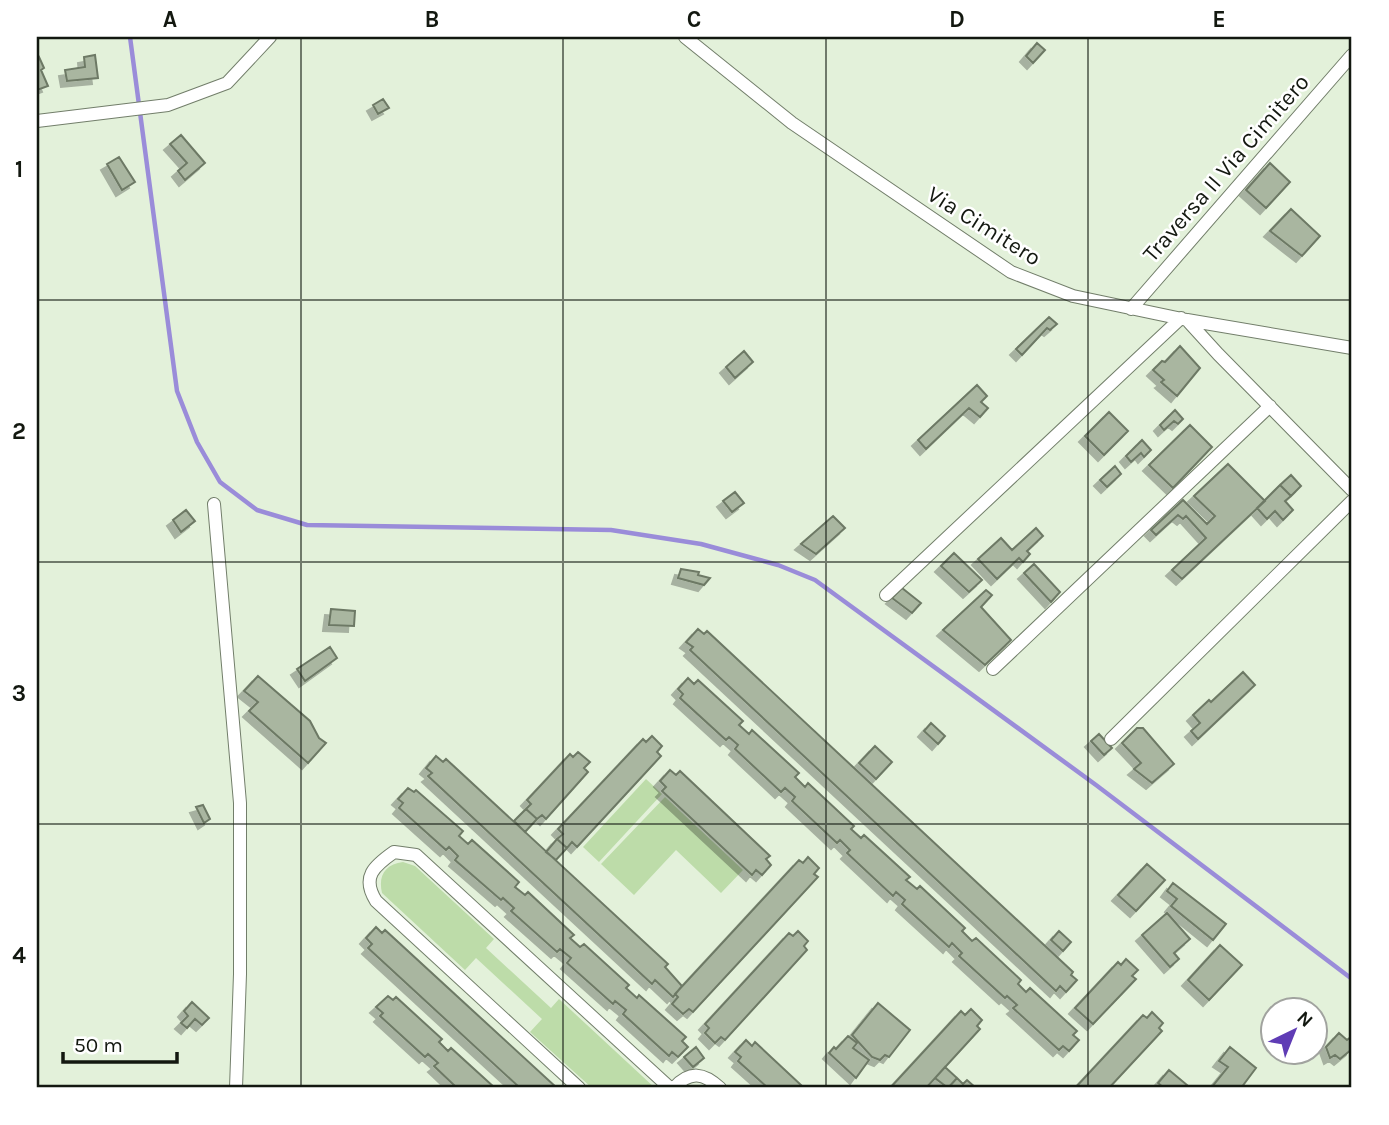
<svg xmlns="http://www.w3.org/2000/svg" width="1389" height="1125" font-family="Karla,sans-serif">
  <defs>
    <filter id="shadow"><feDropShadow dx="-6" dy="6" stdDeviation="0" flood-color="#0004"/></filter>
  </defs>
  <rect width="100%" height="100%" fill="#e3f1da"/>
  <path fill="#bddca9" d="M646,779L662,794L599,862L583,847Z
    M665,797L743,870L721,893L676,850L634,895L601,864Z
    M403,862L415,866L494,939L486,948L551,1008L559,999L655,1088H592L530,1032L542,1019L476,958L465,970L382,893C378,876 385,864 403,862Z"/>
  <g fill="none" stroke-linecap="round" stroke-linejoin="round">
    <path stroke="#9a8cd9" stroke-width="4.5" d="M130,37L177,391L197,442L220,482L257,510L307,525L611,530L701,544L778,565L815,580L1096,785L1352,979"/>
  </g>
  <path fill="#a9b6a0" stroke="#6d7965" stroke-width="2" filter="url(#shadow)" d="M1037,43L1045,50L1033,63L1026,56Z
    M95,55L98,78L67,81L65,70L85,67L84,57Z
    M39,57L44,68L41,70L48,86L37,90V59Z
    M383,99L389,108L378,114L373,105Z
    M181,135L205,163L185,180L178,171L187,163L170,144Z
    M119,157L135,182L122,190L107,164Z
    M1270,163L1290,182L1266,208L1246,190Z
    M1291,209L1320,236L1302,256L1270,231Z
    M1049,317L1057,324L1050,330L1047,328L1022,355L1016,349Z
    M1180,346L1200,368L1177,396L1161,382L1164,380L1153,370L1162,361L1165,362Z
    M744,351L753,362L735,378L726,367Z
    M977,385L987,396L981,402L988,408L980,417L969,408L926,449L918,440Z
    M1175,410L1183,419L1178,424L1174,421L1164,430L1160,425Z
    M1109,412L1128,431L1104,455L1085,436Z
    M1190,425L1212,447L1173,488L1149,465Z
    M1142,440L1151,450L1144,457L1141,453L1131,462L1126,456Z
    M1228,464L1265,501L1182,579L1172,570L1206,538L1186,516L1183,519L1178,515L1156,535L1151,530L1183,500L1207,524L1215,516L1194,496Z
    M1115,466L1121,474L1107,487L1100,480Z
    M1291,475L1301,486L1291,496L1280,485Z
    M1280,485L1291,496L1285,501L1293,510L1283,520L1275,511L1267,519L1257,508Z
    M735,492L744,503L732,512L723,501Z
    M186,510L195,521L181,532L173,520Z
    M833,516L845,528L816,554L801,544Z
    M1036,528L1043,536L1027,551L1030,554L1023,562L1019,558L997,579L978,559L1001,538L1012,550Z
    M954,553L982,580L969,592L941,566Z
    M1034,564L1060,592L1051,602L1024,573Z
    M681,569L699,572L698,575L710,578L704,585L678,578Z
    M902,588L921,603L912,613L892,598Z
    M986,590L992,595L981,607L1011,640L985,665L943,630Z
    M331,609L355,611L354,626L329,625Z
    M698,629L704,634L707,631L1073,972L1071,975L1077,980L1066,992L1060,986L1056,991L690,650L693,647L686,642Z
    M330,647L337,658L305,681L297,669Z
    M1243,672L1255,685L1198,739L1191,731L1200,723L1193,715L1209,700L1211,702Z
    M258,676L310,721L319,738L326,743L308,763L249,711L258,702L244,691Z
    M688,678L694,684L698,680L743,721L739,725L749,734L752,730L799,773L795,777L805,787L808,783L854,826L851,829L861,838L864,835L910,877L906,880L917,889L920,886L965,928L962,931L972,941L976,938L1021,980L1018,984L1026,992L1030,988L1077,1031L1073,1035L1079,1040L1069,1051L1063,1046L1059,1050L1013,1008L1017,1005L1007,996L1005,998L959,956L962,953L952,943L949,947L902,904L905,900L896,892L893,896L847,853L850,850L840,840L837,843L792,801L795,797L785,788L781,792L735,749L738,745L729,737L726,740L680,698L683,694L678,689Z
    M931,723L945,736L938,744L924,731Z
    M1137,728H1143L1174,764L1152,783L1134,769L1141,763L1122,743Z
    M1099,734L1112,748L1104,755L1091,741Z
    M652,736L662,746L657,752L661,756L577,847L572,842L567,848L557,839L563,834L558,829L643,739L646,742Z
    M875,746L892,762L876,779L859,763Z
    M578,752L590,762L584,768L588,772L546,819L542,815L537,819L526,809L531,804L527,800L570,754L573,757Z
    M436,756L443,762L446,759L668,964L665,967L682,986L673,997L655,980L652,984L428,776L432,773L426,768Z
    M670,770L676,775L680,771L770,856L766,859L771,865L762,875L756,870L752,875L662,791L666,787L660,781Z
    M408,788L414,792L416,790L463,831L459,836L468,844L472,840L519,882L515,887L525,895L528,892L574,935L570,938L580,947L584,944L629,985L626,988L637,998L639,995L686,1037L682,1041L688,1047L678,1057L672,1052L669,1056L623,1014L626,1010L615,1001L613,1004L567,963L571,958L560,949L557,952L511,911L514,908L503,898L501,900L455,860L458,856L449,847L446,850L399,808L403,803L398,799Z
    M203,805L210,819L204,823L196,807Z
    M526,809L537,819L525,832L514,821Z
    M557,839L567,848L556,860L546,852Z
    M808,857L819,868L814,874L818,877L693,1012L689,1009L683,1014L672,1004L678,997L675,994L799,860L803,863Z
    M1147,864L1165,880L1136,911L1118,895Z
    M1173,883L1226,924L1213,940L1171,906L1177,899L1167,891Z
    M1167,913L1190,939L1174,953L1179,959L1170,967L1142,935Z
    M376,927L382,933L385,930L557,1088H520L368,948L372,944L366,938Z
    M798,931L808,941L804,946L807,950L725,1040L721,1037L715,1043L705,1033L709,1028L705,1024L789,933L793,936Z
    M1059,931L1071,942L1063,951L1051,940Z
    M1220,945L1242,965L1209,1000L1188,980Z
    M1126,959L1138,970L1132,976L1136,979L1093,1024L1075,1008L1118,962L1121,965Z
    M388,996L393,1000L396,997L442,1039L439,1042L448,1051L451,1048L495,1088H457L434,1066L438,1063L428,1054L425,1057L380,1016L383,1013L376,1007Z
    M192,1002L209,1018L202,1025L195,1019L187,1028L181,1023L188,1016L184,1011Z
    M878,1003L910,1030L889,1057L885,1055L880,1060L872,1057L852,1035Z
    M971,1009L982,1020L977,1026L980,1029L926,1088H890L961,1011L965,1015Z
    M1152,1012L1163,1023L1159,1028L1162,1031L1109,1088H1075L1143,1015L1147,1018Z
    M1339,1033L1347,1040L1352,1036V1049L1340,1059L1335,1055L1330,1058L1326,1047Z
    M848,1036L857,1043L853,1048L869,1060L856,1078L829,1053L834,1047L836,1049Z
    M746,1040L752,1046L755,1042L801,1085L798,1088H768L738,1061L741,1057L735,1052Z
    M696,1047L704,1058L693,1067L684,1057Z
    M1230,1047L1256,1068L1241,1088H1211L1228,1067L1219,1061Z
    M945,1067L957,1078L948,1088L935,1078Z
    M1169,1070L1187,1085L1184,1088H1164L1158,1083Z
    M957,1078L963,1084L967,1080L976,1088H948Z"/>
  <g fill="none" stroke-linecap="round" stroke-linejoin="round">
    <g stroke="#727e6a" stroke-width="14">
      <path id="street" d="M685,37L792,123L1011,272L1073,296L1187,320L1352,348
        M37,121L168,105L227,83L270,37
        M1131,309L1352,55
        M1187,320L1218,354L1352,490
        M214,504L240,803V974L236,1088
        M886,595L1181,318
        M993,669L1270,406
        M1111,739L1352,501
        M579,1088L376,901C361,877 374,866 394,852L416,855L670,1088
        M674,1088C690,1070 704,1073 720,1088"/>
    </g>
    <use href="#street" stroke="#fff" stroke-width="12"/>
  </g>
  <path fill="none" stroke="#131810" stroke-width="2" stroke-opacity="0.55" d="M301,37V1088M563,37V1088M826,37V1088M1088,37V1088M37,300H1352M37,562H1352M37,824H1352"/>
  <g text-anchor="middle" dominant-baseline="central" stroke-width="5" stroke-linejoin="round" paint-order="stroke">
    <g font-size="23" fill="#131810" stroke="#fff">
      <text transform="translate(1226 168) rotate(-49)">Traversa II Via Cimitero</text>
      <text transform="translate(984 226) rotate(32)">Via Cimitero</text>
    </g>
  </g>
  <rect width="1389" height="1125" fill="none" stroke="#ffffff" stroke-width="77"/>
  <g transform="translate(1294 1031) rotate(43)"><circle r="33" fill="#ffffff" stroke="#a1a39f" stroke-width="2"/>
  <path d="M0-5L12 26L0 18L-12 26Z" fill="#5f3cb5"/>
  <text y="-10" font-size="19" font-weight="bold" text-anchor="middle" fill="#131810">N</text>
  </g>
  <path d="M63 1052v10h114v-10" fill="none" stroke="#131810" stroke-width="3.5"/>
  <text x="74" y="1052" font-size="21" fill="#131810" stroke="#ffffff" stroke-width="5" paint-order="stroke">50 m</text>
  <rect x="38" y="38" width="1312" height="1048" fill="none" stroke="#131810" stroke-width="2.5"/>
  <g font-size="23" text-anchor="middle" font-weight="bold" fill="#131810">
    <text x="170" y="27">A</text>
    <text x="432" y="27">B</text>
    <text x="694" y="27">C</text>
    <text x="957" y="27">D</text>
    <text x="1219" y="27">E</text>
    <text x="19" y="177">1</text>
    <text x="19" y="439">2</text>
    <text x="19" y="701">3</text>
    <text x="19" y="963">4</text>
  </g>
</svg>
